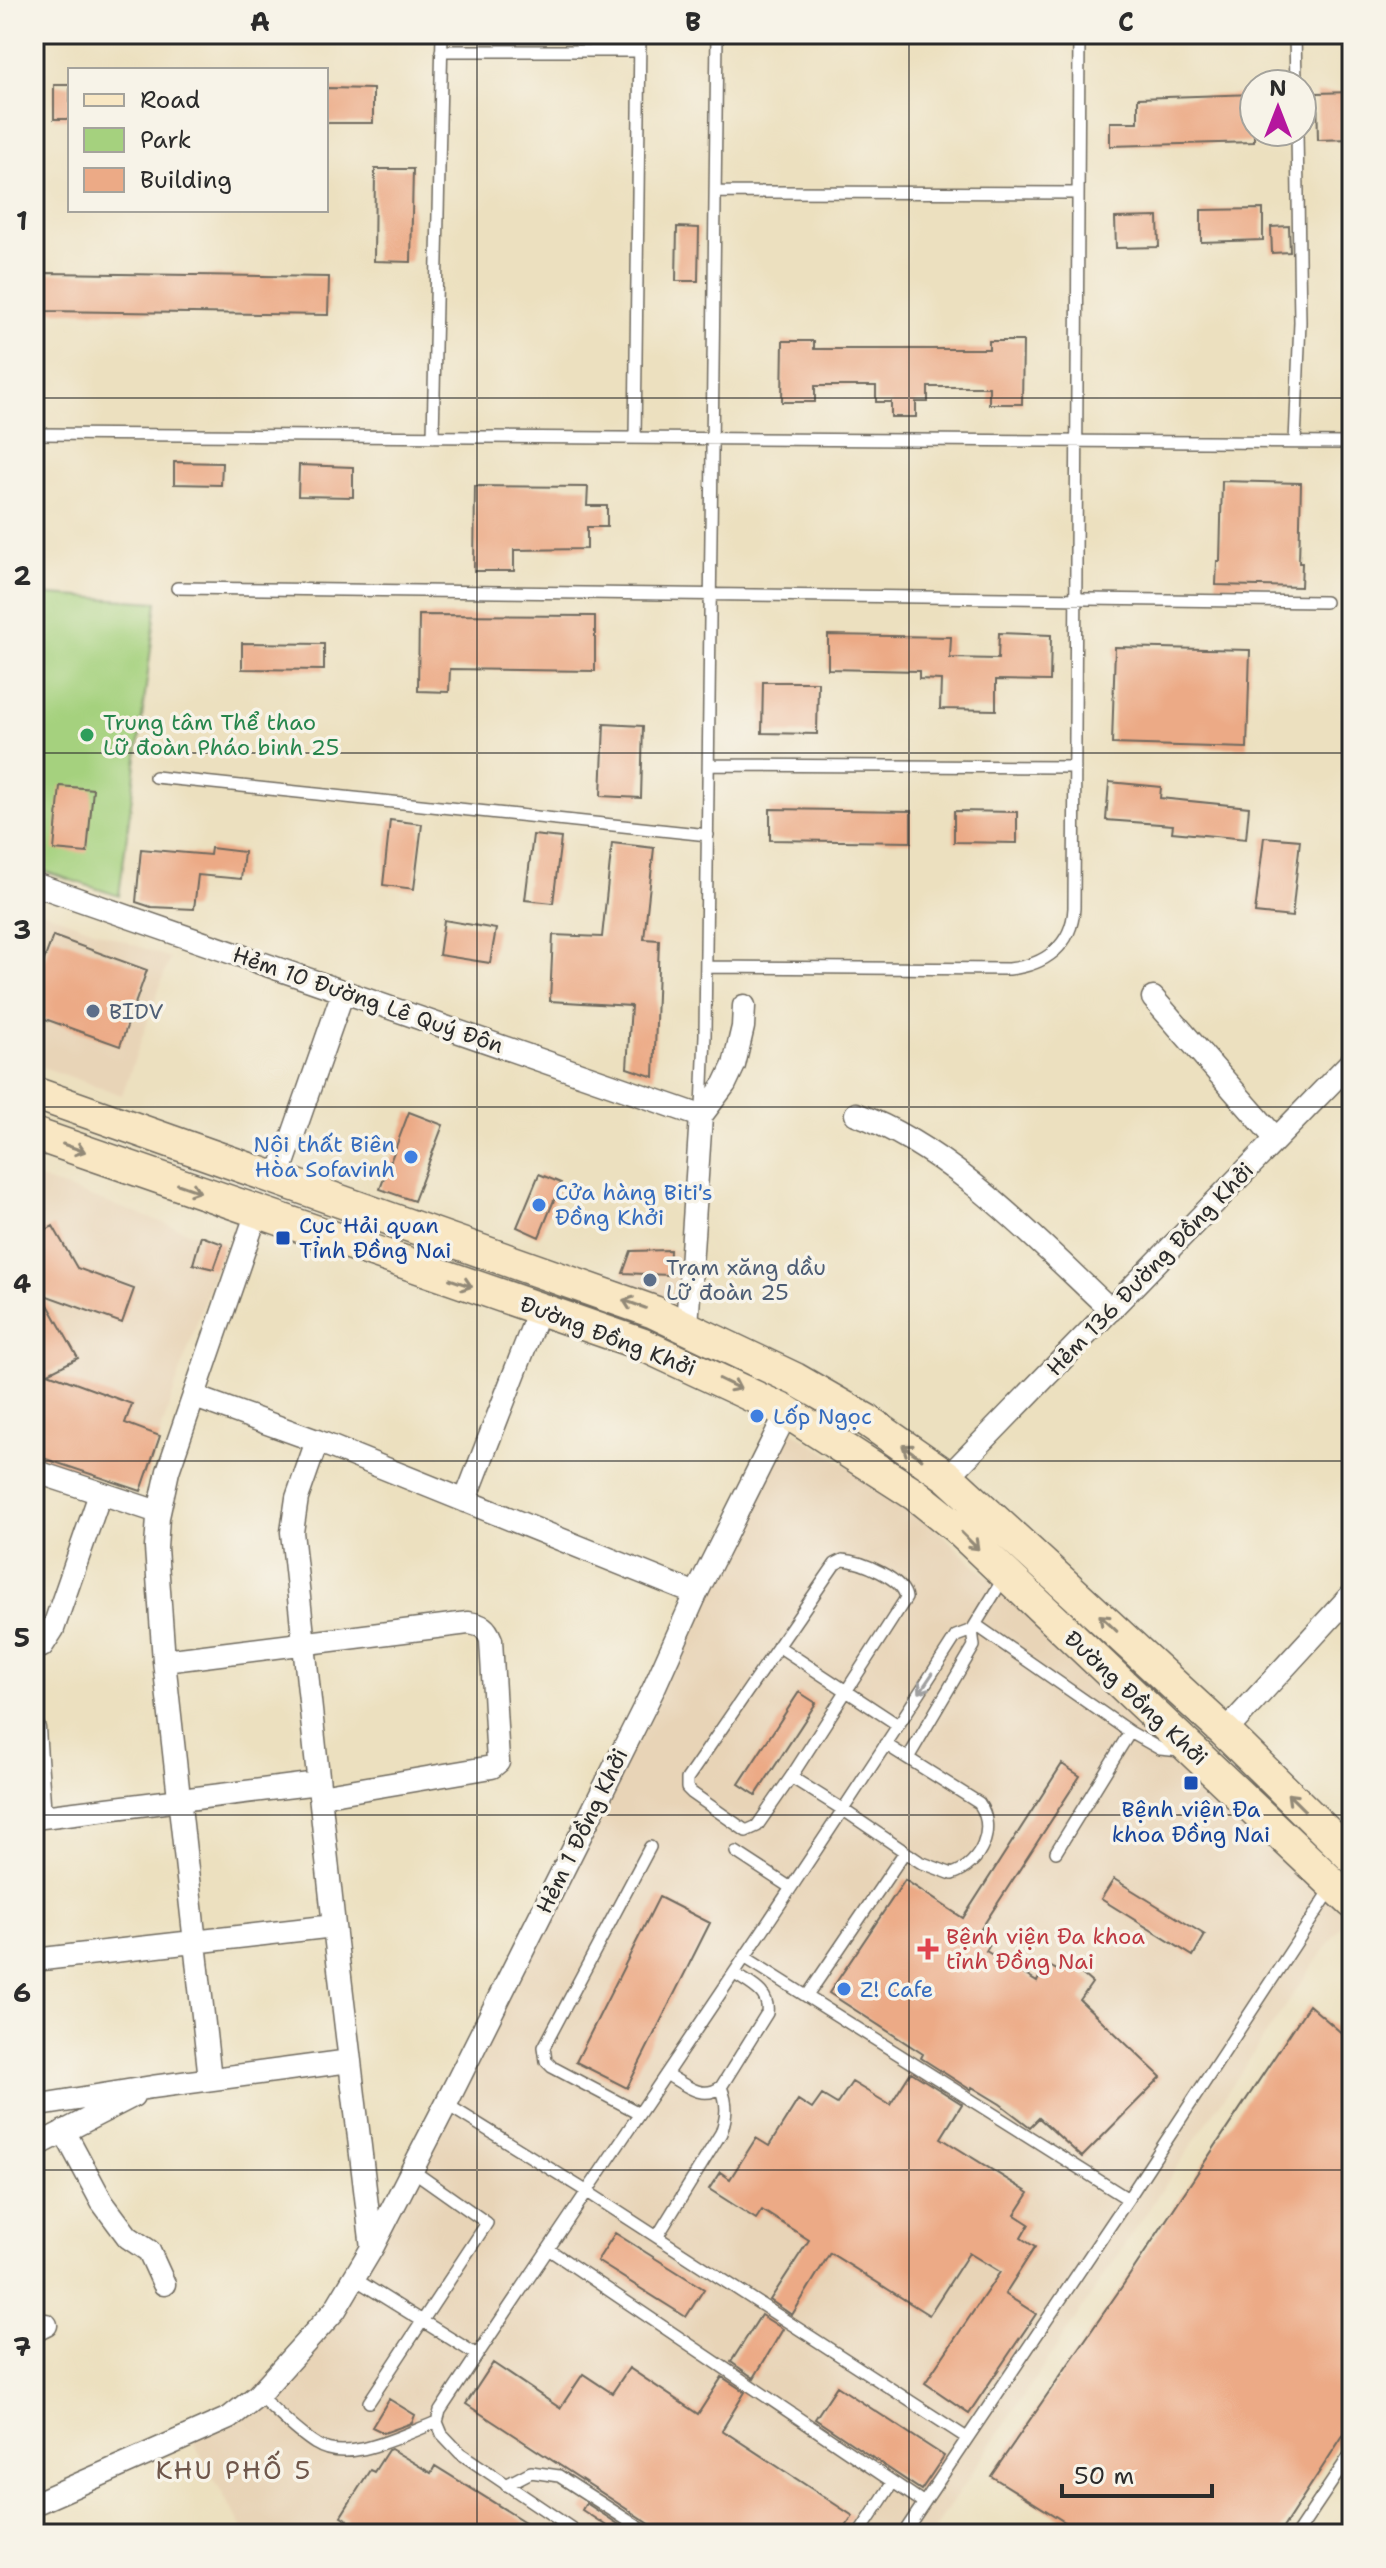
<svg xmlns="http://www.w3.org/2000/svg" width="1386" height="2568" font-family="'Shantell Sans',sans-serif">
  <rect width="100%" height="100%" fill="#f7f3e8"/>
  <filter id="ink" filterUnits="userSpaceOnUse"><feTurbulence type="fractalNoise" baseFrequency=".0125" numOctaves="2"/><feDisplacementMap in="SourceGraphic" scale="16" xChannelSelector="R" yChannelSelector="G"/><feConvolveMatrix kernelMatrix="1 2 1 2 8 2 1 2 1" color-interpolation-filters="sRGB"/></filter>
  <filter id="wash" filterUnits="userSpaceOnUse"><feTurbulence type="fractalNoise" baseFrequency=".006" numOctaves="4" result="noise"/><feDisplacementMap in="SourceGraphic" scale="32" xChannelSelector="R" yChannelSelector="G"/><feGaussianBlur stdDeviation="1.8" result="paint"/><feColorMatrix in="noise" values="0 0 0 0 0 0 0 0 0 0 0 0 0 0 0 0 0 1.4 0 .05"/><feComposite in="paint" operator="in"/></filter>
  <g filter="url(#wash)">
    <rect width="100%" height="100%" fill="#ece0bf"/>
    <path fill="#e8d4b7" d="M34,908L170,958L122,1095L34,1064Z
      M34,1177L223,1244L141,1491L34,1455Z
      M680,1250L678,1309L618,1287L631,1251Z
      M788,1428L914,1508L1349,1915L1300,1984L931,2534H246L193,2442L339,2315Z"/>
    <path fill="#a5d17e" stroke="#687e54" stroke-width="2" d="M34,594L157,602L119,896L34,868Z"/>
    <g id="blocks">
      <path fill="#ecaa86" d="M54,85H70V119H54Z
        M326,88L373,89V123H326Z
        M1352,92V139L1318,140L1317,93Z
        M1254,94V142L1110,146V122H1138V98Z
        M375,169H413L411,262L374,261Z
        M1263,209V240L1201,242V210Z
        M1158,217L1159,247L1116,248L1115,218Z
        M1289,226L1290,252L1272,253L1271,227Z
        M677,227L699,228L698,281H676Z
        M46,273L329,277L328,315L45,311Z
        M783,341H814V349H989V341H1023L1022,404H989V387H928V402H916V417H891V402H876V386H815V402H782Z
        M174,462L222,463L221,485L174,484Z
        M299,465L353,467V497L298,496Z
        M1222,481L1301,483L1299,563H1302L1301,587L1216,585L1217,561H1220Z
        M475,486L588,487L587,506H607V527H587V549L514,550V571H474Z
        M419,615L595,616V671L450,669L449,692L418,691Z
        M999,633L1051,635L1050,681L996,680V710L940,709L941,680L919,679V671L828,669V635L951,637L950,658L998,659Z
        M242,643L324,644V670L242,669Z
        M1115,647L1250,650L1247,748L1112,744Z
        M763,682H818L817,734L762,733Z
        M604,724L643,726L641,798L601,796Z
        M1109,782L1161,787L1160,798L1249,807L1246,839L1172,832L1173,825L1106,820Z
        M60,786L93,789L87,853L54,850Z
        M770,809L911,811V842L770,840Z
        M954,811L1017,812V843L954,842Z
        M390,820L422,824L414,889L383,885Z
        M533,835L561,838L553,903L525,900Z
        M1264,837L1300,840L1292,917L1255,913Z
        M612,843L654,848L644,939L659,940L654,1077L627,1068L631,1006L550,1001L553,935L602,937Z
        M211,848L244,852L241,879L198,875L194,909L151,907L136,902L141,849L210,855Z
        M444,920L496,929L490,963L439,955Z
        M53,936L147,970L120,1046L34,1015V987Z
        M409,1112L443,1125L414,1201L380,1189Z
        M539,1174L561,1183L539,1237L517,1227Z
        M53,1226L77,1268L134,1289L122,1323L42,1294L78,1358L48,1373L132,1404L125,1423L160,1436L141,1491L34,1455V1237Z
        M201,1236L223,1244L214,1269L193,1264Z
        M670,1250L669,1275L623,1273L631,1251Z
        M799,1692L816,1703L756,1795L739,1784Z
        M1062,1764L1080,1776L981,1929L994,1938L986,1951L1037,1982L1045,1964L1061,1972L1067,1961L1092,1983L1080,2000L1161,2077L1082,2157L1039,2118L1030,2127L1000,2104L972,2087L971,2090L921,2058L923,2054L829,1993L905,1880L963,1918Z
        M1114,1879L1205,1935L1193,1956L1101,1899Z
        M659,1897L710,1923L627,2088L576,2062Z
        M1309,2005L1352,2042V2440L1344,2434L1279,2534H1084L991,2476L1123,2285Z
        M911,2072L962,2104L941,2138L1029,2193L1015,2215L1029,2224L1021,2238L1035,2247L1005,2294L1036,2314L969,2413L925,2383L1000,2272L969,2253L929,2315L830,2253L792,2315L770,2300L809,2240L762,2210L756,2219L709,2189L720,2172L730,2179L756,2138L769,2146L798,2100L812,2109L822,2095L837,2104L852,2082L890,2105Z
        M615,2233L704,2289L686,2317L597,2261Z
        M761,2315L783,2329L754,2378L731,2362Z
        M493,2363L560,2408L583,2374L612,2393L629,2368L698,2414L722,2377L745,2392L722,2430L853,2516L841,2534H657L654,2527L466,2404Z
        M837,2386L944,2456L921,2490L815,2419Z
        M389,2399L415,2415L412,2423L384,2433L372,2427Z
        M391,2449L431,2473L435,2466L525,2522L518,2534H353L343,2528L348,2520L341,2516L370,2470L374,2472L388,2450Z
        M586,2503L633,2534H619L582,2510Z"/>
    </g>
  </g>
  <g filter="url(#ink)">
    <use href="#blocks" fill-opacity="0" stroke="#6f6a5f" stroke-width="2"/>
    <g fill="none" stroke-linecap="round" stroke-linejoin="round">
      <g stroke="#6f6a5f" stroke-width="14">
        <path id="service" d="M1295,34L1296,84
          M441,51H640
          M715,192L1078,193
          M34,434L1352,443
          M433,437L442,34
          M635,438L640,34
          M1295,442L1300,322L1297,132
          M177,588L1325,602
          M709,765L1075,767
          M155,777L708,835
          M706,967L1009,969C1045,965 1072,946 1074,908L1079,34
          M702,1108L705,1035L717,34
          M843,1560C861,1561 904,1579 906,1598L791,1777L757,1826L746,1831L692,1793L687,1788V1779L835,1564Z
          M976,1625L1130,1732L1160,1749L1181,1751
          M778,1646L898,1725
          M908,1758L974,1646L972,1630
          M791,1777L842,1809L920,1862L952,1874C981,1865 997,1829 979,1803L885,1744
          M736,1852L791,1888
          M1056,1852L1130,1732
          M746,1958L1128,2199
          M807,1996L904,1853
          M666,2074C684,2084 702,2101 721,2087L767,2013C770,1992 751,1985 735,1974
          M446,2104L586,2191L967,2438
          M639,2113L552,2067L546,2061L544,2047L650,1847
          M657,2237L721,2133C727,2116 728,2104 721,2087
          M548,2249L924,2503
          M355,2279L477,2355
          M258,2395C277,2411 295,2431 316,2444C348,2465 404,2434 437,2422
          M369,2402L487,2223L412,2170
          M506,2485L531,2472L559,2476L649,2534
          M580,2534L460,2453L442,2434L437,2422L440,2411C611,2153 788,1898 956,1636L972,1630L1005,1576
          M859,2534L893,2482
          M903,2534L1128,2199L1332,1888
          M1297,2534L1352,2452"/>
      </g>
      <g stroke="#6f6a5f" stroke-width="25">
        <path id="minor" d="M34,884L701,1116
          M1153,998L1276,1139
          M856,1114C951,1148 1038,1242 1111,1310
          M278,1178L343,992
          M687,1326L701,1116L725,1084L734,1065L743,1027L744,1006
          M195,1397L317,1441L696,1594
          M317,1441L297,1498L292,1532L334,1926L372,2248
          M34,1471L158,1512
          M948,1477L1352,1061
          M465,1501L539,1310
          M34,1649L42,1646L53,1629L100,1494
          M164,1661L468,1623C482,1625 486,1627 491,1640L498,1762L492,1767L320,1796
          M34,1729L40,1817
          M1225,1732L1352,1594
          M34,1818L318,1783
          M34,1960L334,1926
          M210,2079L164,1661L156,1548L158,1517L168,1471L257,1212
          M34,2106L152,2087L350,2061
          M64,2131L102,2202L128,2237L149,2251L164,2284
          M34,2147L133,2096
          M34,2331L46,2325
          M34,2504L229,2418L258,2395L335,2310L372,2248L446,2104L654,1688L696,1594L787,1412"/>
      </g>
      <g stroke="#6f6a5f" stroke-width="35">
        <path id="secondary" d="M34,1093L654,1312L795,1379L868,1421L948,1477L1225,1732L1352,1857
          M34,1134L641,1344L787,1412L916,1495L956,1527L1352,1902"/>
      </g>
      <use href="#service" stroke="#fff" stroke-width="11"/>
      <use href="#minor" stroke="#fff" stroke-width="22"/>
      <use href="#secondary" stroke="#f9e7c3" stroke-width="32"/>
    </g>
    <defs><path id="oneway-shaft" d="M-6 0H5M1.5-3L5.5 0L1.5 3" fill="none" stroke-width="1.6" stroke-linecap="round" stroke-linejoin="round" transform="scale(2)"/></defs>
    <g stroke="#928977">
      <use href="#oneway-shaft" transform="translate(74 1148) rotate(19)"/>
      <use href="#oneway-shaft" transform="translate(189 1188) rotate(19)"/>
      <use href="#oneway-shaft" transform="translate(461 1283) rotate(19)"/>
      <use href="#oneway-shaft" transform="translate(634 1304) rotate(-160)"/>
      <use href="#oneway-shaft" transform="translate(730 1384) rotate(26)"/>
      <use href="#oneway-shaft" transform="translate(912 1452) rotate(-145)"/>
      <use href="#oneway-shaft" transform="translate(970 1541) rotate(45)"/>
      <use href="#oneway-shaft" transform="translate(1108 1623) rotate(-137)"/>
      <use href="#oneway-shaft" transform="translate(1296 1802) rotate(-135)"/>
    </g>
    <use stroke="#a0a0a0" href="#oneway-shaft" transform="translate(926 1683) rotate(124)"/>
  </g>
  <path fill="none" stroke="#2b2b2b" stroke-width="2" stroke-opacity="0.55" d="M477,34V2534M909,34V2534M34,398H1352M34,753H1352M34,1107H1352M34,1461H1352M34,1815H1352M34,2170H1352"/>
  <circle fill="#2e9e5b" stroke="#f7f3e8" stroke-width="3" cx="87" cy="735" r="8"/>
  <g fill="#5c6f8a" stroke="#f7f3e8" stroke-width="3">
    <circle cx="93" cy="1011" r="8"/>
    <circle cx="650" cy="1280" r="8"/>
  </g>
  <g fill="#3f7fe0" stroke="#f7f3e8" stroke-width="3">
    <circle cx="411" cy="1157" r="8"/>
    <circle cx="539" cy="1205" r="8"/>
    <circle cx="757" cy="1416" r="8"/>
    <circle cx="844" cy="1989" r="8"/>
  </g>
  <g fill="#1a4fb4" stroke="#f7f3e8" stroke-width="3">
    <rect x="275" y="1230" width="16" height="16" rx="4"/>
    <rect x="1183" y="1775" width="16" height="16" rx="4"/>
  </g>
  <path fill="#e0444e" stroke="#f7f3e8" stroke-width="3" d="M924 1937h8v8h8v8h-8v8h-8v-8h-8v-8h8z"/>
  <g text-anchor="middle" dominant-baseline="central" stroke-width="7" stroke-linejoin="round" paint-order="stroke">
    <g font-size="22" fill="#27864d" stroke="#f7f3e8" text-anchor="start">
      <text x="103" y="722">Trung tâm Thể thao<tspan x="103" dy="25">Lữ đoàn Pháo binh 25</tspan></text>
    </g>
    <g font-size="22" fill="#2b2b2b" stroke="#f7f3e8">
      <text transform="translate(368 1000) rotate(19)">Hẻm 10 Đường Lê Quý Đôn</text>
      <text transform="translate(1150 1269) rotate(-46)">Hẻm 136 Đường Đồng Khởi</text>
      <text transform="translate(608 1336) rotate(21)">Đường Đồng Khởi</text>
      <text transform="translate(1136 1698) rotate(43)">Đường Đồng Khởi</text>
      <text transform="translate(582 1831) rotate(-64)">Hẻm 1 Đồng Khởi</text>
    </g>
    <g font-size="22" fill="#4e5e75" stroke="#f7f3e8" text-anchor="start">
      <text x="109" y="1011">BIDV</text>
      <text x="666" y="1267">Trạm xăng dầu<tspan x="666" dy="25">Lữ đoàn 25</tspan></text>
    </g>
    <g font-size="22" fill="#366cbe" stroke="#f7f3e8" text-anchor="start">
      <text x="395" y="1144" text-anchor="end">Nội thất Biên<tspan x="395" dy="25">Hòa Sofavinh</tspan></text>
      <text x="555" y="1192">Cửa hàng Biti's<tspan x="555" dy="25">Đồng Khởi</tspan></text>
      <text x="773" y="1416">Lốp Ngọc</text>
      <text x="860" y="1989">Z! Cafe</text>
    </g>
    <g font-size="22" fill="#164399" stroke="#f7f3e8" text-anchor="start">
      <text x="299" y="1225">Cục Hải quan<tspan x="299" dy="25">Tỉnh Đồng Nai</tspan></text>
      <text x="1191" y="1809" text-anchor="middle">Bệnh viện Đa<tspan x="1191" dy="25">khoa Đồng Nai</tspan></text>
    </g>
    <g font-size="22" fill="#be3a42" stroke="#f7f3e8" text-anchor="start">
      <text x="946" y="1936">Bệnh viện Đa khoa<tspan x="946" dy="25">tỉnh Đồng Nai</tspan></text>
    </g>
    <g font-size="26" letter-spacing="2" fill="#6f574b" stroke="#f7f3e8">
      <text x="234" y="2469">KHU PHỐ 5</text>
    </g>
  </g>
  <rect width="1386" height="2568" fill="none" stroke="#f7f3e8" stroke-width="88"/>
  <rect x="68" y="68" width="260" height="144" fill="#f7f3e8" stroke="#a5a39c" stroke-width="2"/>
  <rect x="84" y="94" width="40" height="12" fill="#f9e7c3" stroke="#a5a39c" stroke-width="2"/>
  <text x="140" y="108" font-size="24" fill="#2b2b2b">Road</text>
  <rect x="84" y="128" width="40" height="24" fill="#a5d17e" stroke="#a5a39c" stroke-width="2"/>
  <text x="140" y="148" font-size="24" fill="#2b2b2b">Park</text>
  <rect x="84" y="168" width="40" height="24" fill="#ecaa86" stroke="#a5a39c" stroke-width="2"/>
  <text x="140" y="188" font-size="24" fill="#2b2b2b">Building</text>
  <g transform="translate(1278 108)"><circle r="38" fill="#f7f3e8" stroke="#a5a39c" stroke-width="2"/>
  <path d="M0-6L14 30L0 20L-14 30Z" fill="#b5179e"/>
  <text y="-12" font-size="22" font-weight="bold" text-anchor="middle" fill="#2b2b2b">N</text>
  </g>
  <path d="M1062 2484v12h150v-12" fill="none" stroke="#2b2b2b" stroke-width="4"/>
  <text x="1074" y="2484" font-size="24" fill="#2b2b2b" stroke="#f7f3e8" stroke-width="6" paint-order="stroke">50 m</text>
  <rect x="44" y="44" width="1298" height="2480" fill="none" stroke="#2b2b2b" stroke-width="3"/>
  <g font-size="26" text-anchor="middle" font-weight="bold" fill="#2b2b2b">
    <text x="260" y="31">A</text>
    <text x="693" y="31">B</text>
    <text x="1126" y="31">C</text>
    <text x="22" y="230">1</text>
    <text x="22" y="585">2</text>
    <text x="22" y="939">3</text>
    <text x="22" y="1293">4</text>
    <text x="22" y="1647">5</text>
    <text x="22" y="2002">6</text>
    <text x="22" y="2356">7</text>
  </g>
</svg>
